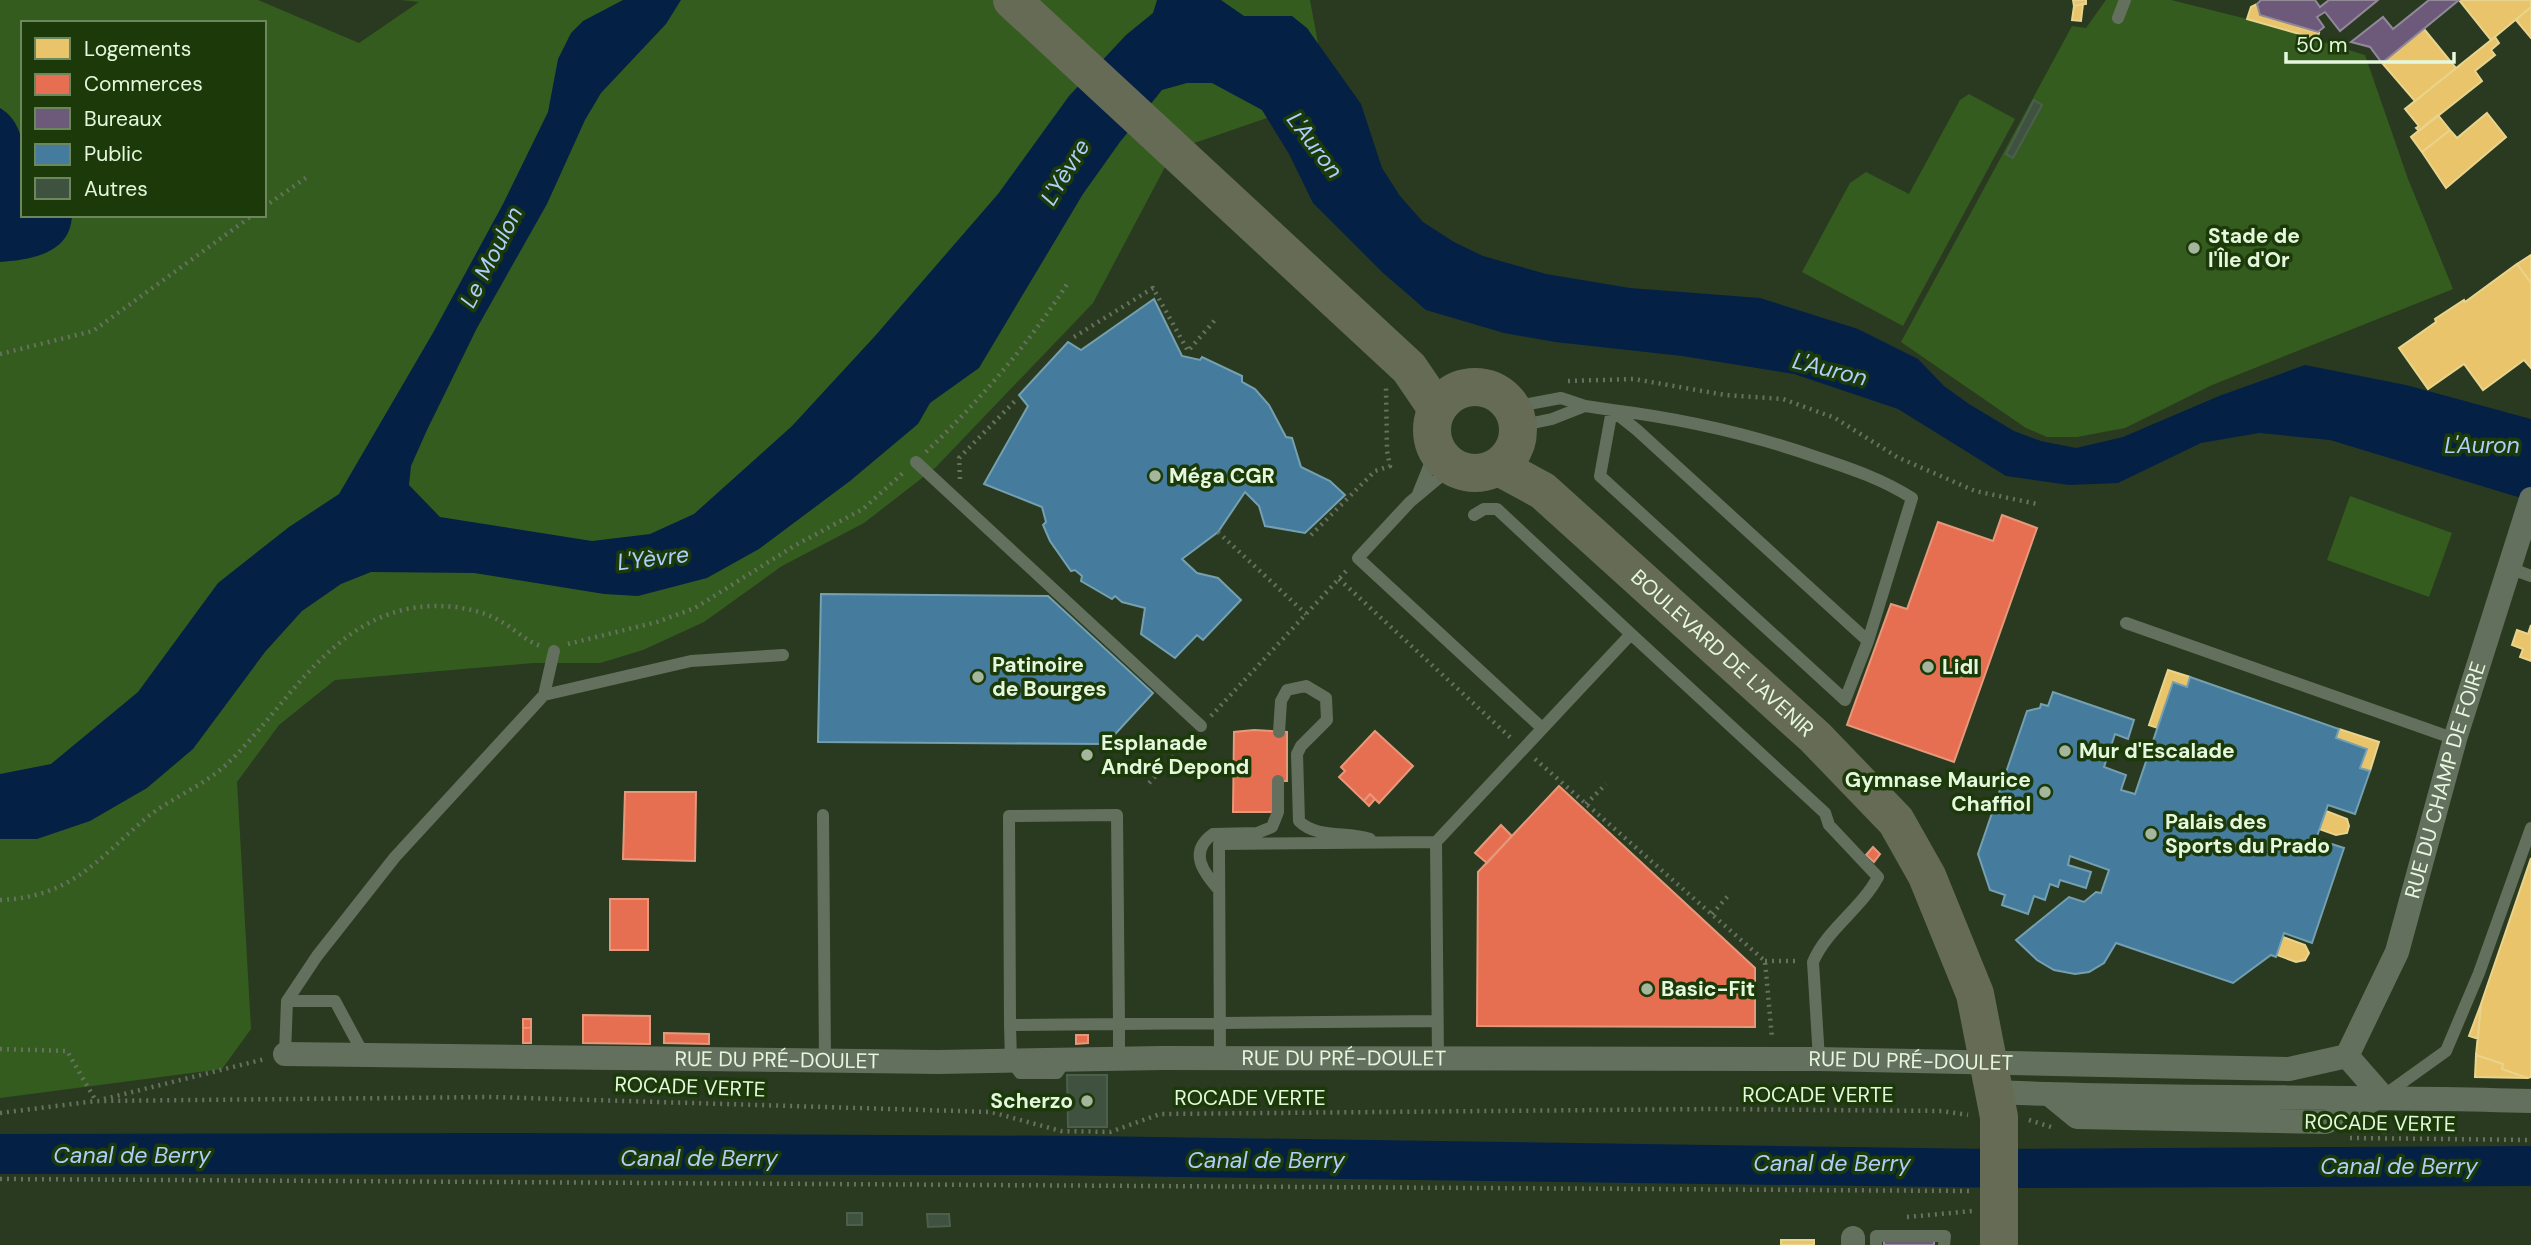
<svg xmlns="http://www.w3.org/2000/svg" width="2531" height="1245" font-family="'DM Sans',sans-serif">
  <rect width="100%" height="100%" fill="#2a3a20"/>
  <path fill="#355c1f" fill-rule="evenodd" d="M0,0H258L359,43L419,2L401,0H1310L1328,97L1174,150L1093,303L935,468L864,523L782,566L704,622L643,650L600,663H533L335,680L279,725L237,782L251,1029L222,1069L0,1098ZM23,23H264V215H23Z
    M2106,0H2171L2247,19L2365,55L2408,179L2453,289L2212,385L2125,428L2077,437H2047L2026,428L1901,342L2072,26L2086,28Z
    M1969,94L2015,119L1903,326L1802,272L1850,183L1866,172L1909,194L1960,100Z
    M2350,496L2452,533L2429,597L2327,560Z"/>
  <path fill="#042145" d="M623,0H681L666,24L601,93L585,120L547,204L477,328L427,430L411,466L409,485L440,517L592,541L650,534L694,514L792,426L875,336L998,194L1069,96L1126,35L1153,13L1157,0H1221L1244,16H1292L1307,28L1361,104L1382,168L1400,196L1423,222L1454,242L1483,256L1546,274L1630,288L1760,298L1858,329L1918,359L1944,386L1969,404L2014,431L2041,441L2076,448L2123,437L2219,396L2305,365L2406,385L2531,419V501L2330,440L2259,433L2201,443L2118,483L2069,485L2006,476L1898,409L1794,374L1682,356L1555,342L1504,333L1426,310L1382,272L1313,203L1289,154L1262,110L1212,83H1187L1162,90L1120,142L1083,194L979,368L930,403L918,424L850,481L759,549L707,578L638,596L604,594L474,573L371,572L341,584L302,611L265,652L193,749L147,788L90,821L37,839H0V774L51,764L138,692L218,583L289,527L339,494L434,331L503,204L548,112L558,59L571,33L583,21Z
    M0,108C34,128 23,181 23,215H72C71,253 32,260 0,262Z
    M514,1133L1088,1136L1993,1149L2531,1146V1186L2014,1188L1037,1175L0,1174V1134Z"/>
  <path fill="#e9c46a" stroke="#e8d48c" stroke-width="2" d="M2073,0H2086V4L2074,6Z
    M2459,0H2531V7L2491,40Z
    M2083,4L2081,21L2072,20L2074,6Z
    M2257,4L2260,15L2319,33L2317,39L2247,19L2251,7Z
    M2531,7V38L2516,20Z
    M2424,29L2456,68L2415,101L2382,63Z
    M2495,37L2499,43L2491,50L2495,55L2475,71L2482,81L2419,131L2416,128L2419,126L2405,109Z
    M2487,113L2506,137L2446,188L2422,152L2450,130L2457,138Z
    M2438,115L2450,130L2422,152L2411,137Z
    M2531,255V283L2517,264Z
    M2517,264L2531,283V368L2524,360L2483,390L2464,364L2428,389L2399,348L2436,322L2435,319L2464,300L2465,302Z
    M2531,625V661L2520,657L2523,649L2512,645L2517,630L2528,634Z
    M2168,670L2190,677L2187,687L2173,682L2158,728L2149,725Z
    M2339,729L2379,742L2370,771L2360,768L2367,749L2336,738Z
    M2326,811L2347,819L2349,826L2347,833L2336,835L2319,829Z
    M2531,858V1077L2528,1078L2502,1069L2503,1064L2476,1055L2481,1004Z
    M2283,937L2305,945L2309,953L2305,960L2296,962L2277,955Z
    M2481,1004L2479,1026L2478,1039L2469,1036Z
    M2476,1055L2503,1064L2502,1069L2528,1078L2475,1077Z
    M1781,1240H1814V1245H1781Z"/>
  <path fill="#e76f51" stroke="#e6987b" stroke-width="2" d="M2002,515L2037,528L1954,762L1847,725L1891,604L1907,609L1938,522L1993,541Z
    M1254,730L1287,732V781H1274V812H1233L1234,732Z
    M1375,731L1413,766L1379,803L1370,794L1364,801L1339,777L1345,771L1341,767Z
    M1559,786L1755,968V1027L1477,1026L1478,872Z
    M625,792H696L695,861L623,859Z
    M1370,794L1375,799L1369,806L1364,801Z
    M1501,825L1512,836L1487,863L1475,853Z
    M1873,847L1880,854L1874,862L1866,855Z
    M610,899H648V950H610Z
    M583,1015L650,1016V1044L583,1043Z
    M523,1019H531V1027L523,1028Z
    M531,1027V1043H523V1028Z
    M664,1033L709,1034V1044L664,1043Z
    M1076,1035H1088V1043L1076,1044Z"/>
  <path fill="#6d597a" stroke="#918998" stroke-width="2" d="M2315,0L2320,7L2329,0H2378L2340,31L2325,12L2317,17L2324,27L2318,32L2260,15L2257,4L2261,0Z
    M2429,0H2459L2382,63L2370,47L2351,42L2383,17L2393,29Z
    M1884,1240H1934V1245H1884Z"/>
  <path fill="#457b9d" stroke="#75a0b0" stroke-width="2" d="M1154,299L1182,356L1200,360L1202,357L1242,376V382L1255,389L1269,405L1286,437L1292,438L1301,467L1330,481L1345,495L1305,533L1265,526L1259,506L1245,492L1218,532L1182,559L1197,573L1218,578L1241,600L1203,640L1197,635L1175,658L1141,634L1145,608L1122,602L1115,596L1112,599L1081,581L1082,576L1075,570L1071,571L1050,541L1043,525L1046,522L1042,507L984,484L1028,406L1019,395L1068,342L1081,350Z
    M821,594L1048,596L1153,693L1106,744L818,742Z
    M2190,677L2339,729L2336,738L2367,749L2360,768L2370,771L2355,814L2328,805L2316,839L2344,848L2312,943L2284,933L2276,957L2271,955L2233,983L2116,943L2104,963L2089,972L2075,974L2054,970L2037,960L2016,940L2069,897L2084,902L2096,892L2101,893L2109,870L2070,856L2068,865L2091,872L2086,888L2060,880L2058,887L2050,884L2045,900L2034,896L2028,914L2002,905L2005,895L1990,890L1978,854L2027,711L2040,708L2041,704L2048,706L2053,692L2134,720L2128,739L2115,734L2104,767L2126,775L2121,790L2135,794L2173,682L2187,687Z"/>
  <path fill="#3f523f" stroke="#4c5f4d" stroke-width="2" d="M2034,100L2042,105L2013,158L2006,154Z
    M1067,1075H1107V1127H1068Z
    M847,1213H862V1225H847Z
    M927,1214H949L950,1226L928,1227Z"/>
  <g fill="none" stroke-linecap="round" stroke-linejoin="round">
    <path stroke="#66715f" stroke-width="4.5" stroke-dasharray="2 5" stroke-linecap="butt" d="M264,207L307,177
      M1074,337L1153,288L1188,351L1215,320
      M0,354L93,331L253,215
      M1568,381L1634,379L1725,395L1783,399L1835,418L1897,457L1975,491L2037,504
      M926,452C980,400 1029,344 1069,281
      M960,479L959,458L1015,401
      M1218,532L1306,614
      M1311,535L1375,471L1390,466L1387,451L1386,388
      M1339,579L1513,740
      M568,644L657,622L695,608L794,546L863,509L904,472
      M1211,716L1348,569
      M1535,759L1765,961L1772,1038
      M1149,783L1191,738
      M1586,804L1606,784
      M0,900C71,897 96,861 145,819C170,798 204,786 228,763C296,697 342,595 455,607C470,609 487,613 500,621C514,628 525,641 541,646
      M1712,914L1728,896
      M1765,961H1799
      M0,1049L67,1051L96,1101
      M104,1099L265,1059
      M0,1113L96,1101L492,1097L991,1112L1061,1131L1110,1132L1160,1114L1711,1109L1942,1111L1968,1115
      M2384,1118L2385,1138
      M2029,1120L2051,1127
      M2350,1138L2531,1140
      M0,1179L1970,1191
      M1907,1217L1972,1211"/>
    <path stroke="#63705d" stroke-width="12" d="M2118,18L2125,0
      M1512,407L1561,398L1585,406L1612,410L1637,430L1868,641L1845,700L1600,476L1612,410C1684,419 1751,434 1819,458C1852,469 1882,479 1912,498L1868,641
      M1519,426L1552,419L1585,406
      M916,462L1201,726
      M1452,467L1410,502L1358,558L1542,728
      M1418,494L1436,449
      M2509,568L2531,576
      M2126,623L2455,739
      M1631,634L1825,813L1829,825L1878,877C1861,909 1827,929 1813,962L1819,1059
      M544,695L691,661L783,655
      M1279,732L1281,701L1287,690L1306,686L1326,698L1327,720L1301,746L1297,754L1299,821C1317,839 1347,831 1370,839
      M823,815L825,1061
      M1117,815L1119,1024L1010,1025L1009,816Z
      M1219,890C1203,872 1188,852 1213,834L1257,833L1272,827L1278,812V781
      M287,1001H335L364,1055
      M1010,1025L1011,1060L1020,1073H1057L1066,1060
      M285,1054L287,1001L317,956L395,857L544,695L554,651
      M1438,1058L1436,842L1631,634L1497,509H1484L1474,515
      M1119,1059V1024L1437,1021
      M1220,1059L1219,844L1436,842
      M2386,1094L2446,1051L2479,973L2531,828
      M1876,1245V1236H1945L1944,1245"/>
    <g stroke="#63705d" stroke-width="24">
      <path id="s1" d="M285,1054L938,1062L1162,1058L1819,1059L2289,1069L2347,1056"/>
      <path id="s2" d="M2347,1056L2397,952L2455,739L2531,499"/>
      <path d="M2347,1056L2382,1096"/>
      <path d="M1994,1092C2173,1100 2352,1095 2531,1101"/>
      <path d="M2049,1094L2077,1117L2326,1122L2375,1099"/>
      <path d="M1853,1238V1245"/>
    </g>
    <g stroke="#656b54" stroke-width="38">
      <path d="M1012,0L1409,368L1437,409"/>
      <circle cx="1475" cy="430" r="43"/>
      <path id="s3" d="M1499,467L1543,491L1815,737L1896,821L1927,876L1975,994L1999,1117V1245"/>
    </g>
  </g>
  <g fill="#a4b69b" stroke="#1c3a09" stroke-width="2.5">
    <circle cx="2194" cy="248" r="7"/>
    <circle cx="1155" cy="476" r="7"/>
    <circle cx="1928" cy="667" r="7"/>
    <circle cx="978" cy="677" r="7"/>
    <circle cx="2065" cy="751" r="7"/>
    <circle cx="1087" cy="755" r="7"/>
    <circle cx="2045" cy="792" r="7"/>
    <circle cx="2151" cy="834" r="7"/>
    <circle cx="1647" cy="989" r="7"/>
    <circle cx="1087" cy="1101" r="7"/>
  </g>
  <g text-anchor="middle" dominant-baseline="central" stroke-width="7" stroke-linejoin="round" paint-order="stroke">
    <g font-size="21" font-weight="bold" fill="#e5f8dd" stroke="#1c3a09" text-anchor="start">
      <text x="2208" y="236">Stade de<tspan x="2208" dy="24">l'Île d'Or</tspan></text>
      <text x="1169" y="476">Méga CGR</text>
      <text x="992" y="665">Patinoire<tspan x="992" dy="24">de Bourges</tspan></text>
      <text x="1942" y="667">Lidl</text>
      <text x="1101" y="743">Esplanade<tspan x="1101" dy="24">André Depond</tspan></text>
      <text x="2079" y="751">Mur d'Escalade</text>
      <text x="2031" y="780" text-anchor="end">Gymnase Maurice<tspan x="2031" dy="24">Chaffiol</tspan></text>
      <text x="2165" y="822">Palais des<tspan x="2165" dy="24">Sports du Prado</tspan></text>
      <text x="1661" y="989">Basic-Fit</text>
      <text x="1073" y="1101" text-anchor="end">Scherzo</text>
    </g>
    <g font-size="21" fill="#e5f8dd" stroke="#1c3a09">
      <text stroke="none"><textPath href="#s3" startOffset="292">BOULEVARD DE L'AVENIR</textPath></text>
      <text stroke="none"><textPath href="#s2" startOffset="294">RUE DU CHAMP DE FOIRE</textPath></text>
      <text stroke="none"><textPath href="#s1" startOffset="1059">RUE DU PRÉ-DOULET</textPath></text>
      <text stroke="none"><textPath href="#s1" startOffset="492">RUE DU PRÉ-DOULET</textPath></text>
      <text stroke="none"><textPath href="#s1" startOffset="1626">RUE DU PRÉ-DOULET</textPath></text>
      <text transform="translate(690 1087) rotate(2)">ROCADE VERTE</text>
      <text x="1818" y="1095">ROCADE VERTE</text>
      <text x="1250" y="1098">ROCADE VERTE</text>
      <text transform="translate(2380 1123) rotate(1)">ROCADE VERTE</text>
    </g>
    <g font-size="23" font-style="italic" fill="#aecffb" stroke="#1c3a09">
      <text transform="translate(1315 145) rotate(53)">L'Auron</text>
      <text transform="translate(1065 172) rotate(-59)">L'Yèvre</text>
      <text transform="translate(491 257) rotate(-63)">Le Moulon</text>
      <text transform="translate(1830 369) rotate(14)">L'Auron</text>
      <text x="2482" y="445">L'Auron</text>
      <text transform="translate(653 558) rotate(-7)">L'Yèvre</text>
      <text x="132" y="1155">Canal de Berry</text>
      <text x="699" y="1158">Canal de Berry</text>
      <text x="1266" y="1160">Canal de Berry</text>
      <text x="1832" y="1163">Canal de Berry</text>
      <text x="2399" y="1166">Canal de Berry</text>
    </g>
  </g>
  <rect x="21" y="21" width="245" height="196" fill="#1c3a09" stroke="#6c865e" stroke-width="2"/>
  <rect x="35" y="38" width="35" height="21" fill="#e9c46a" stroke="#6c865e" stroke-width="2"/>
  <text x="84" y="56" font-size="21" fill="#e5f8dd">Logements</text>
  <rect x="35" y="74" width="35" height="21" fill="#e76f51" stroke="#6c865e" stroke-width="2"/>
  <text x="84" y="91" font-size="21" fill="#e5f8dd">Commerces</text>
  <rect x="35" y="108" width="35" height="21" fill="#6d597a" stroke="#6c865e" stroke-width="2"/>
  <text x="84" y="126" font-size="21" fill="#e5f8dd">Bureaux</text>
  <rect x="35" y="144" width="35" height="21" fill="#457b9d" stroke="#6c865e" stroke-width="2"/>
  <text x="84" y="161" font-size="21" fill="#e5f8dd">Public</text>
  <rect x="35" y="178" width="35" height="21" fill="#3f523f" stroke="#6c865e" stroke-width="2"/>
  <text x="84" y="196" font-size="21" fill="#e5f8dd">Autres</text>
  <path d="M2286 52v10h168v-10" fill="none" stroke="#e5f8dd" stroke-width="3.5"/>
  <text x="2296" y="52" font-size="21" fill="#e5f8dd" stroke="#1c3a09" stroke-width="5" paint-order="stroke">50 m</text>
</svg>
